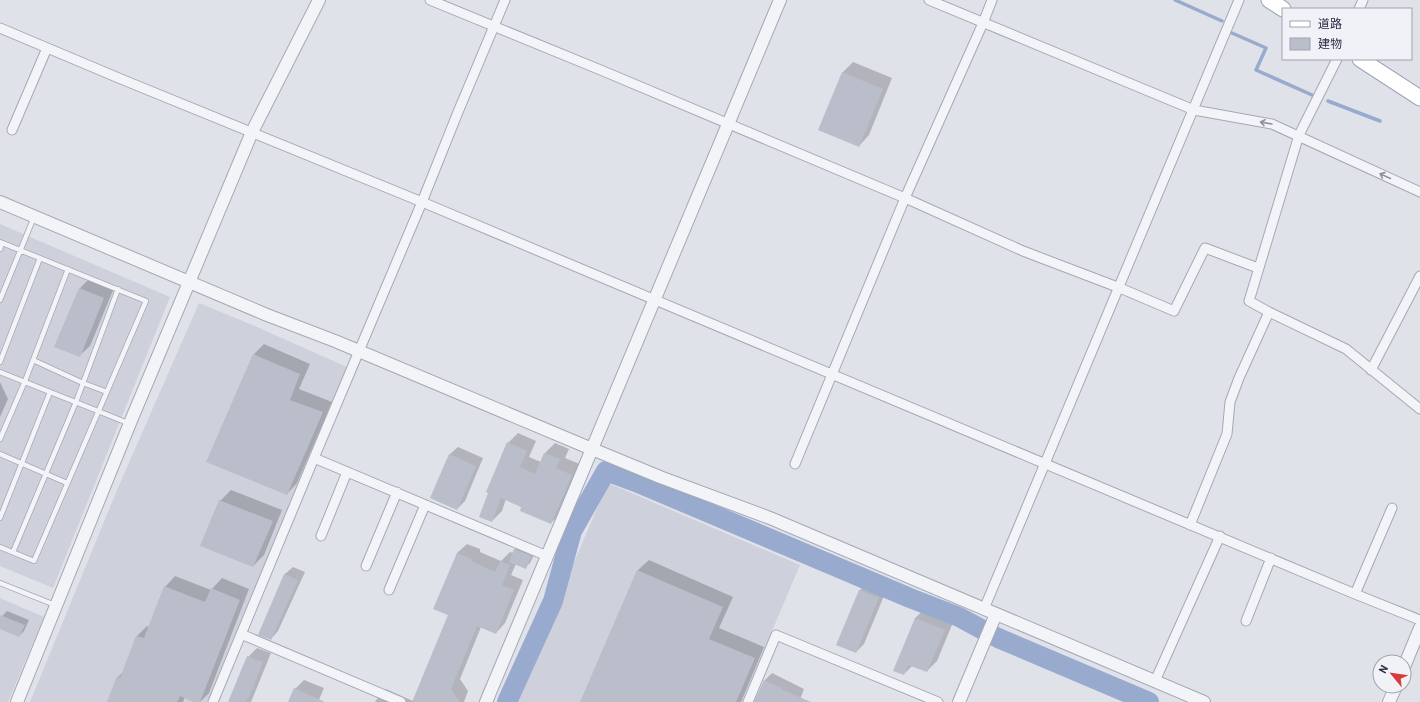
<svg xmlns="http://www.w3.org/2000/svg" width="1420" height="702" font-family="Barlow,'Noto Sans JP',sans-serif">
  <rect width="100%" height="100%" fill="#e0e2ea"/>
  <path fill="#ced1dc" d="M0,224L170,297L53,588L0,566Z
    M199,303L257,327L347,367L209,702H30L117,490Z
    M608,483L800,565L742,702H514Z
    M0,598L44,617L8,702H0Z"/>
  <path fill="#0003" d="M853,62L892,78L869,135L859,146L842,73Z
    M90,278L114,288L90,346L79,356L56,346L80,288Z
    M264,344L310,364L299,389L332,402L297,483L287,494L254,354Z
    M0,382L8,399L0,417Z
    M518,433L536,441L529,457L541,462L545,453L555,443L569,449L565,458L582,465L561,513L551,523L523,506L506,499L502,511L492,521L508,443Z
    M458,447L483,458L465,501L457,509L432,497L450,454Z
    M231,490L282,510L264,555L253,566L220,501Z
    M467,544L480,549V552L501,561L510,552L513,553L515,549L520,544L536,551L530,563L525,568L516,564L511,575L523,580L505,623L496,633L481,627L460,679L468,691L464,702H375L377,699L386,689L413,701L449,614L457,553Z
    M649,560L733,597L719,628L764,647L741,702H581L638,570Z
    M293,567L305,572L278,631L271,639L259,634L285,574Z
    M175,576L211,590L222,578L249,589L209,693L200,702H195L185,697L183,702H108L118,677L123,672L137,636L147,626L149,627L165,587Z
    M867,583L886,591L864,644L856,652L859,591Z
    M926,608L954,620L937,661L927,671L913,665L904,674L915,618Z
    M7,611L29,620L24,631L19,636L0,627V620L2,616Z
    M257,648L271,653L251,702H229L248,657Z
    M772,673L804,689L799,702H755L765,680Z
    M304,680L324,688L318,702H290L295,689Z
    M1141,697L1154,702H1135Z"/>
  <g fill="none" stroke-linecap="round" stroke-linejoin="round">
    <path stroke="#98aacd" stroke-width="3.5" d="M1175,0L1222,21
      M1232,33L1266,48L1256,70L1312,95
      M1328,101L1380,121"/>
    <path stroke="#98aacd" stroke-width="20" d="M507,702L553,601L572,531L606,471L636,482L910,598L959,617L998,638L1149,702"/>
  </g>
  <path fill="#babdca" d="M842,72L883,89L859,147L818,130Z
    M79,288L104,298L80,357L54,347Z
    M253,354L300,374L290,400L323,412L287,495L206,462Z
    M507,442L527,451L520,467L535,474L544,453L560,459L556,468L572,475L551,524L520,511L521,507L501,498L492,522L479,517L488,493L486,492Z
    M449,454L476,466L457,510L430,498Z
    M219,500L273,521L253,567L200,546Z
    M514,549L531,556L526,569L509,562Z
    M457,553L472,559L471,561L495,572L500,561L510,565L502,585L514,590L496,634L477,626L451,689L460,702H412L448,615L433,609Z
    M637,570L723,607L709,639L755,658L736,702H580Z
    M284,574L298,580L271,640L258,635Z
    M164,586L205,602L211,588L240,600L200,702H193L180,696L177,702H107L117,676L120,678L136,636L144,638Z
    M859,590L879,598L856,653L836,645Z
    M0,615L25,625L19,637L0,629Z
    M915,618L945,630L927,672L908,665L904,675L893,671Z
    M247,656L263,662L250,695L246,702H228Z
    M764,680L782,688L781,689L811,702H754Z
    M294,688L325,702H288Z"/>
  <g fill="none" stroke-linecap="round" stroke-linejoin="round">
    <g stroke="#a5a8b5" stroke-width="6">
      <path id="service" d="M0,242L146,301L34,561L0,547
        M0,249L2,243
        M0,300L34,217
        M33,360L83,383L107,392
        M0,362L40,258
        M0,372L128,423
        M0,439L25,381L68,269
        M0,454L67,483
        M0,518L50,392
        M13,552L76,402L118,289
        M0,583L55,605"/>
    </g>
    <g stroke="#a5a8b5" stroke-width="11">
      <path id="minor" d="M430,0L603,71L905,198L1023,251L1120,288L1174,311L1205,248L1258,268
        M929,0L1194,110L1272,124L1420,192
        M1359,9L1363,0
        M0,28L121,79L422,202L1355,594L1420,620
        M1337,59L1299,135L1249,301L1269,312L1346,349L1420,409
        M12,130L47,48
        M359,351L422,202L458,112L505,0
        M1371,370L1420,276
        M314,458L547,556
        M795,464L905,198L983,23L992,0
        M1190,525L1227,434L1230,402L1239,378L1269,312
        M321,536L347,472
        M366,566L397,492
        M389,590L425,505
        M1355,594L1392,508
        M984,609L1239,0
        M1246,621L1271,558
        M241,634L401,702
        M1155,681L1220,536
        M213,702L314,458L359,351
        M748,702L776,635L938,702"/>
    </g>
    <g stroke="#a5a8b5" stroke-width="14">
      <path id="tertiary" d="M0,202L267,315L335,341L592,449L660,477L770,518L1204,702
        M1404,667L1420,628
        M17,702L130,423L252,132L319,0
        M486,702L780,0
        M959,702L996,614
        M1389,702L1396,686"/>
    </g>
    <g stroke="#9ea4b7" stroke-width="17">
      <path id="primary" d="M1269,0L1283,9
        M1360,59L1420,98"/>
    </g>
    <use href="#service" stroke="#f3f4f8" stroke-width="4.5"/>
    <use href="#minor" stroke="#f3f4f8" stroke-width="9"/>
    <use href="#tertiary" stroke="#f3f4f8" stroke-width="12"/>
    <use href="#primary" stroke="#fff" stroke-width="15"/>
  </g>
  <defs><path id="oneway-shaft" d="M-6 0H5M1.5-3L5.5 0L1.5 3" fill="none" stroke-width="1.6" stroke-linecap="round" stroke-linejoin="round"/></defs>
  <g stroke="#8d909e">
    <use href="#oneway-shaft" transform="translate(1266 123) rotate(-170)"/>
    <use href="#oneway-shaft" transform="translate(1385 176) rotate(-155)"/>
  </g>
  <rect x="1282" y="8" width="130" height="52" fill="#f0f2f7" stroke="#a0a3af"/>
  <rect x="1290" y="21" width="20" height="6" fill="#ffffff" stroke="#a0a3af"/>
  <text x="1318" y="28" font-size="12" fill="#272d43">道路</text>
  <rect x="1290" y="38" width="20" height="12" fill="#babdca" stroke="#a0a3af"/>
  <text x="1318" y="48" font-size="12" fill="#272d43">建物</text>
  <g transform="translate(1392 674) rotate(299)"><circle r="19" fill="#f0f2f7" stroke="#a0a3af"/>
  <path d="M0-3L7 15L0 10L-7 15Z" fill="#da3a3b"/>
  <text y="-6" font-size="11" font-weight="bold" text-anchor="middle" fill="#272d43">N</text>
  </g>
</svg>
